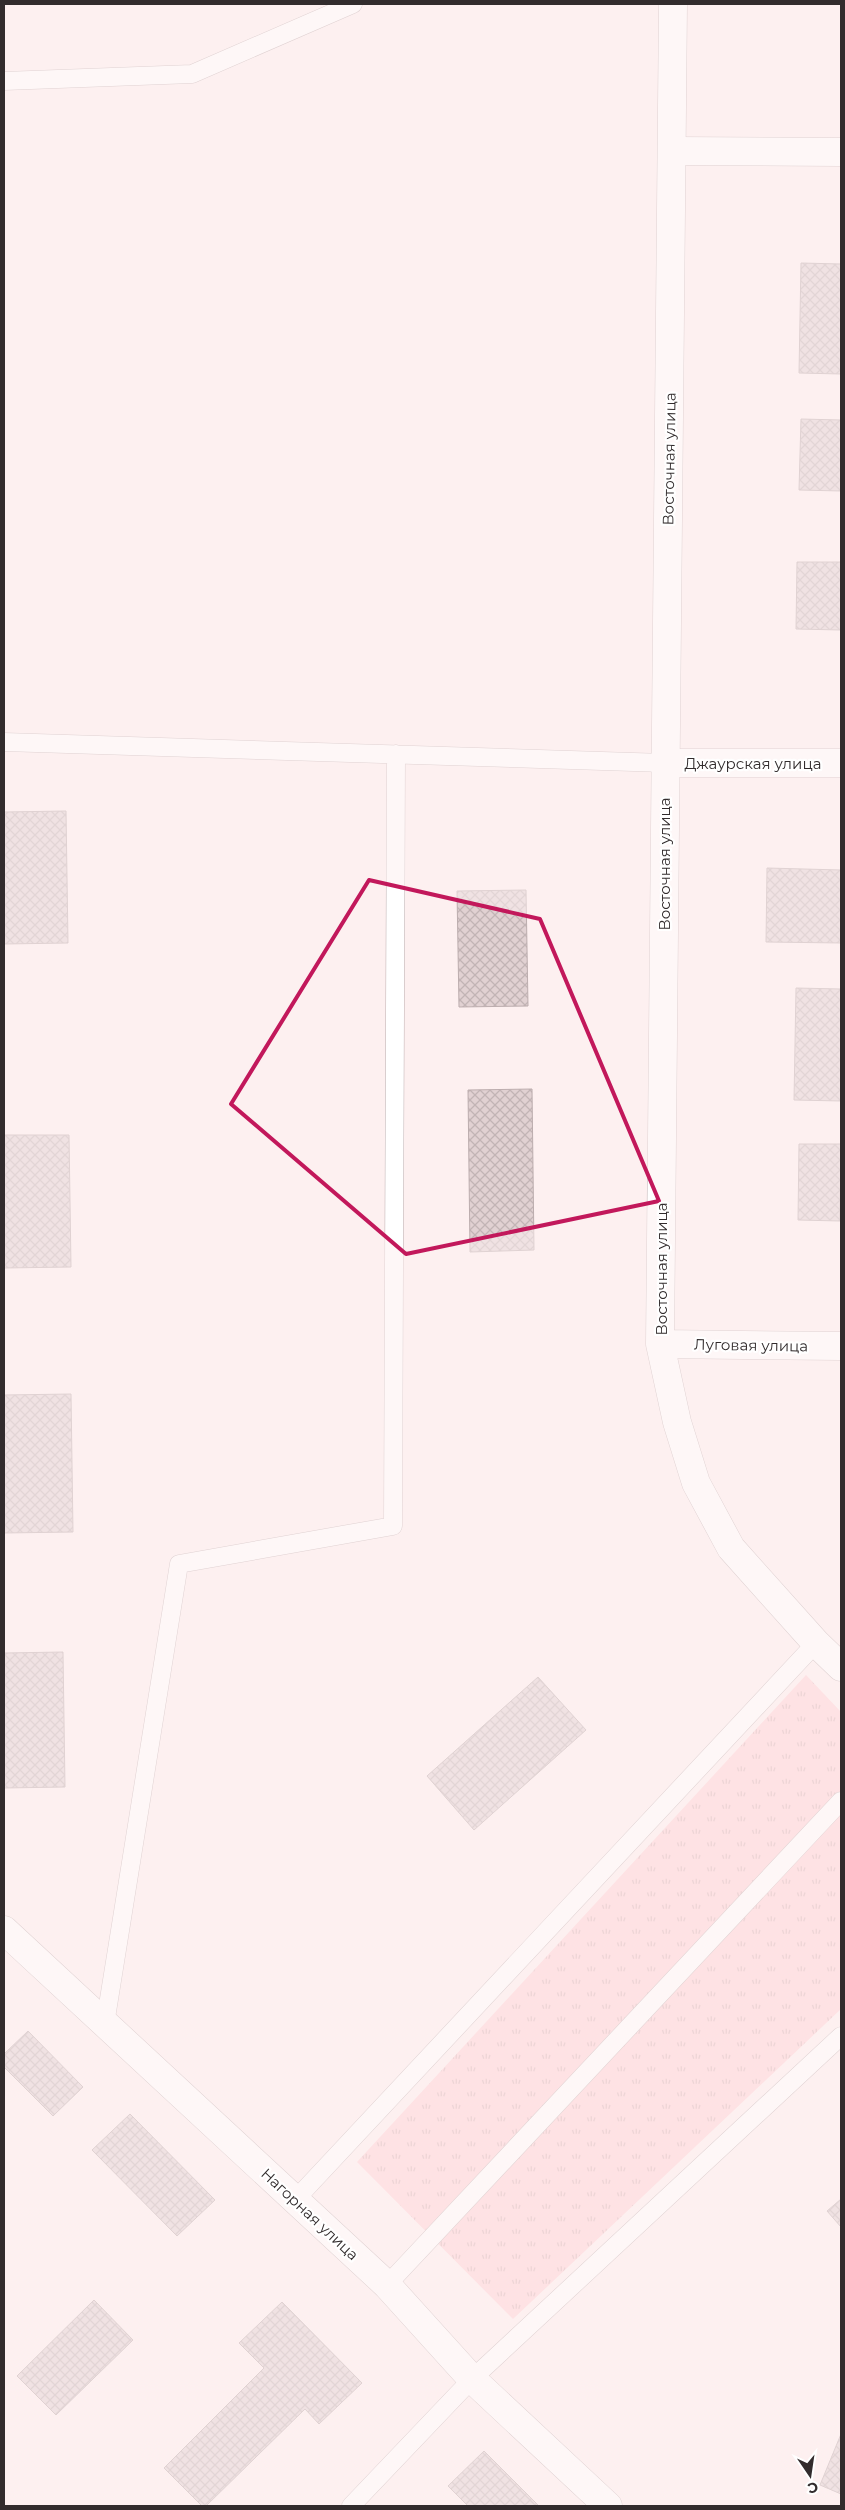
<svg xmlns="http://www.w3.org/2000/svg" width="845" height="2510" font-family="Montserrat,sans-serif">
  <defs>
    <pattern id="grass-tufts" width="24" height="20" patternUnits="userSpaceOnUse" patternTransform="scale(1.25)"><rect width="24" height="20" fill="#fed0d4"/><path d="M3 7l-1-3M5 7V3M7 7l1-3M15 17l-1-3M17 17v-4M19 17l1-3" fill="none" stroke="#dab3b6"/></pattern>
    <pattern id="building-cross-hatch" width="8" height="8" patternUnits="userSpaceOnUse" patternTransform="scale(1.25)"><rect width="8" height="8" fill="#e1d1d2"/><path d="M0 0l8 8M0 8l8-8" fill="none" stroke="#c2b4b5"/></pattern>
  </defs>
  <rect width="100%" height="100%" fill="#fdf0f0"/>
  <path fill="url(#grass-tufts)" d="M806,1675L841,1712V2009L513,2319L357,2162Z"/>
  <path fill="url(#building-cross-hatch)" stroke="#bcadae" d="M801,263L841,264V374L799,373Z
    M801,419L841,420V491L799,490Z
    M797,562H841V630L796,629Z
    M66,811L68,943L4,944V812Z
    M767,868L841,870V943L766,942Z
    M526,890L528,1006L459,1007L457,891Z
    M796,988L841,989V1101L794,1100Z
    M532,1089L534,1250L470,1252L468,1090Z
    M4,1135H69L71,1267L4,1268Z
    M799,1144H841L840,1221L798,1220Z
    M71,1394L73,1532L4,1533V1395Z
    M63,1652L65,1787L4,1788V1653Z
    M538,1677L586,1730L474,1830L427,1776Z
    M28,2031L83,2087L53,2116L4,2067V2054Z
    M130,2114L215,2200L177,2236L92,2150Z
    M841,2199V2227L827,2211Z
    M94,2300L133,2340L56,2415L17,2376Z
    M282,2302L362,2383L319,2424L305,2409L206,2506H202L164,2468L264,2368L239,2343Z
    M841,2434V2494L820,2485Z
    M484,2451L539,2506H468L448,2486Z"/>
  <g fill="none" stroke-linecap="round" stroke-linejoin="round">
    <g stroke="#bdaeaf" stroke-width="19">
      <path id="lane" d="M4,81L192,74L353,4
        M4,742L665,763
        M105,2024L179,1564L393,1526L396,754
        M295,2200L816,1643
        M387,2285L841,1801
        M351,2506L472,2379L841,2036"/>
    </g>
    <g stroke="#bdaeaf" stroke-width="29">
      <path id="street" d="M673,151L841,152
        M665,763H841
        M4,1930L387,2285L472,2379L608,2506"/>
    </g>
    <g stroke="#bdaeaf" stroke-width="29">
      <path id="secondary" d="M673,4L660,1344L677,1422L696,1483L731,1548L816,1643L841,1667
        M660,1344L841,1346"/>
    </g>
    <use href="#lane" stroke="#fff" stroke-width="18"/>
    <use href="#street" stroke="#fff" stroke-width="28"/>
    <use href="#secondary" stroke="#fff" stroke-width="28"/>
  </g>
  <path d="M0 0H845V2510H0ZM369,880L540,919L659,1201L406,1254L231,1104Z" fill="#fdf0f0" fill-opacity=".55" fill-rule="evenodd"/>
  <path fill="none" stroke="#c2185b" stroke-width="4" stroke-linejoin="round" d="M369,880L540,919L659,1201L406,1254L231,1104Z"/>
  <g text-anchor="middle" dominant-baseline="central" stroke-width="4.5" stroke-linejoin="round" paint-order="stroke">
    <g font-size="15" fill="#322c2d" stroke="#fff">
      <text transform="translate(669 459) rotate(-89)">Восточная улица</text>
      <text x="753" y="763">Джаурская улица</text>
      <text transform="translate(664 864) rotate(-90)">Восточная улица</text>
      <text transform="translate(661 1269) rotate(-90)">Восточная улица</text>
      <text transform="translate(751 1345) rotate(1)">Луговая улица</text>
      <text transform="translate(310 2214) rotate(43)">Нагорная улица</text>
    </g>
  </g>
  <rect width="845" height="2510" fill="none" stroke="#322c2d" stroke-width="10"/>
  <g transform="translate(810 2475) rotate(167)" stroke="#ffffff" stroke-width="4" paint-order="stroke">
  <path d="M0-4L9 19L0 12L-9 19Z" fill="#322c2d"/>
  <text y="-8" font-size="14" font-weight="bold" text-anchor="middle" fill="#322c2d">С</text>
  </g>
</svg>
